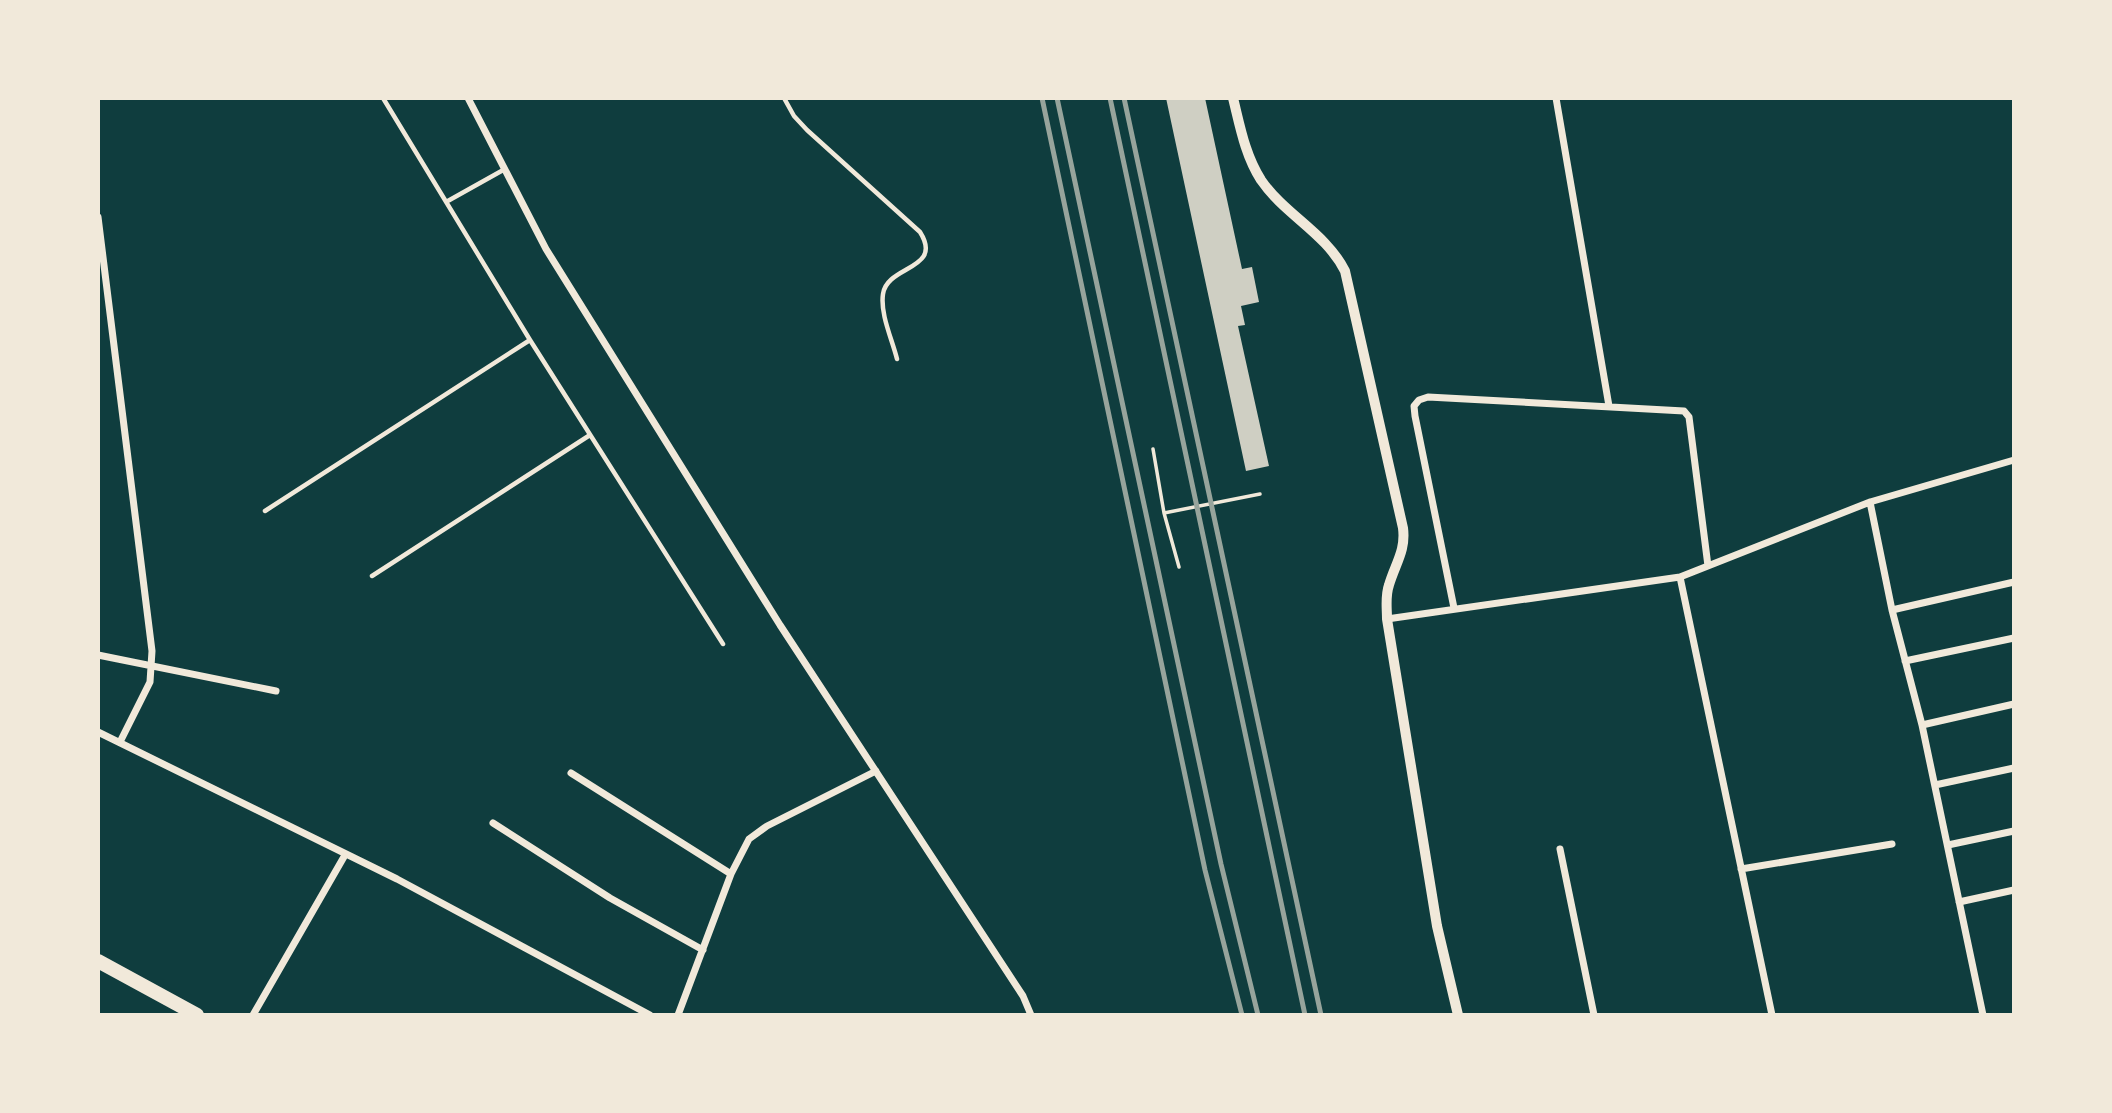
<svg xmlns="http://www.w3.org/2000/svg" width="2112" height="1113" font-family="'Varela Round',sans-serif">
  <rect width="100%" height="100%" fill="#0f3d3e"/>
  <path fill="#cfcfc3" d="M1166,98H1205L1242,269L1252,267L1259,302L1241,306L1245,325L1238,326L1269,466L1246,471Z"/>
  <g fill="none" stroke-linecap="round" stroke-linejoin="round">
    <path stroke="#f1e9da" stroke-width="3.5" d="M1153,449L1164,513L1179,567
      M1164,513L1260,494"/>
    <path stroke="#f1e9da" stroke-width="4.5" d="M383,98L530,340L723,644
      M784,98L794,116L807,130L920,232C944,270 887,265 883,294C880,314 892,339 897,359
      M446,202L505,169
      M265,511L530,340
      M372,576L590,435"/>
    <path stroke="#f1e9da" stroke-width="7" d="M468,98L546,249L780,625L1023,996L1031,1015
      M1556,98L1609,406
      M98,217L152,651L150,682L120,742
      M1870,502L1892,610L1922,725L1983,1015
      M1680,577L1772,1015
      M1454,608L1415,416L1414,406L1419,400L1428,397L1684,411L1689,417L1708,566
      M1892,610L2014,582
      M1387,619L1680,577L1870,502L2014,460
      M98,655L276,691
      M1905,661L2014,638
      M1922,725L2014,704
      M98,732L397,879L650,1015
      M571,773L731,874
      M1935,785L2014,768
      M493,823L610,898L703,950
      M1948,845L2014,831
      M1560,849L1594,1015
      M1741,869L1892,844
      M1959,902L2014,890
      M253,1015L345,855
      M678,1015L731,874L749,839L767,826L876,771"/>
    <path stroke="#f1e9da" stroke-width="10" d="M1233,98C1240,126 1245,155 1261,180C1285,215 1326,233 1345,271L1403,528C1406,551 1395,564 1389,585C1385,596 1387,608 1387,619L1437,926L1458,1015"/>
    <path stroke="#f1e9da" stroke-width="14" d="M98,961L197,1015"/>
    <path stroke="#97a49c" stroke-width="5" d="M1042,98L1205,870L1242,1015
      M1057,98L1221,864L1258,1015
      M1110,98L1305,1015
      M1124,98L1321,1015"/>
  </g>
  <rect width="2112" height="1113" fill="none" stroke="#f1e9da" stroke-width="200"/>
</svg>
